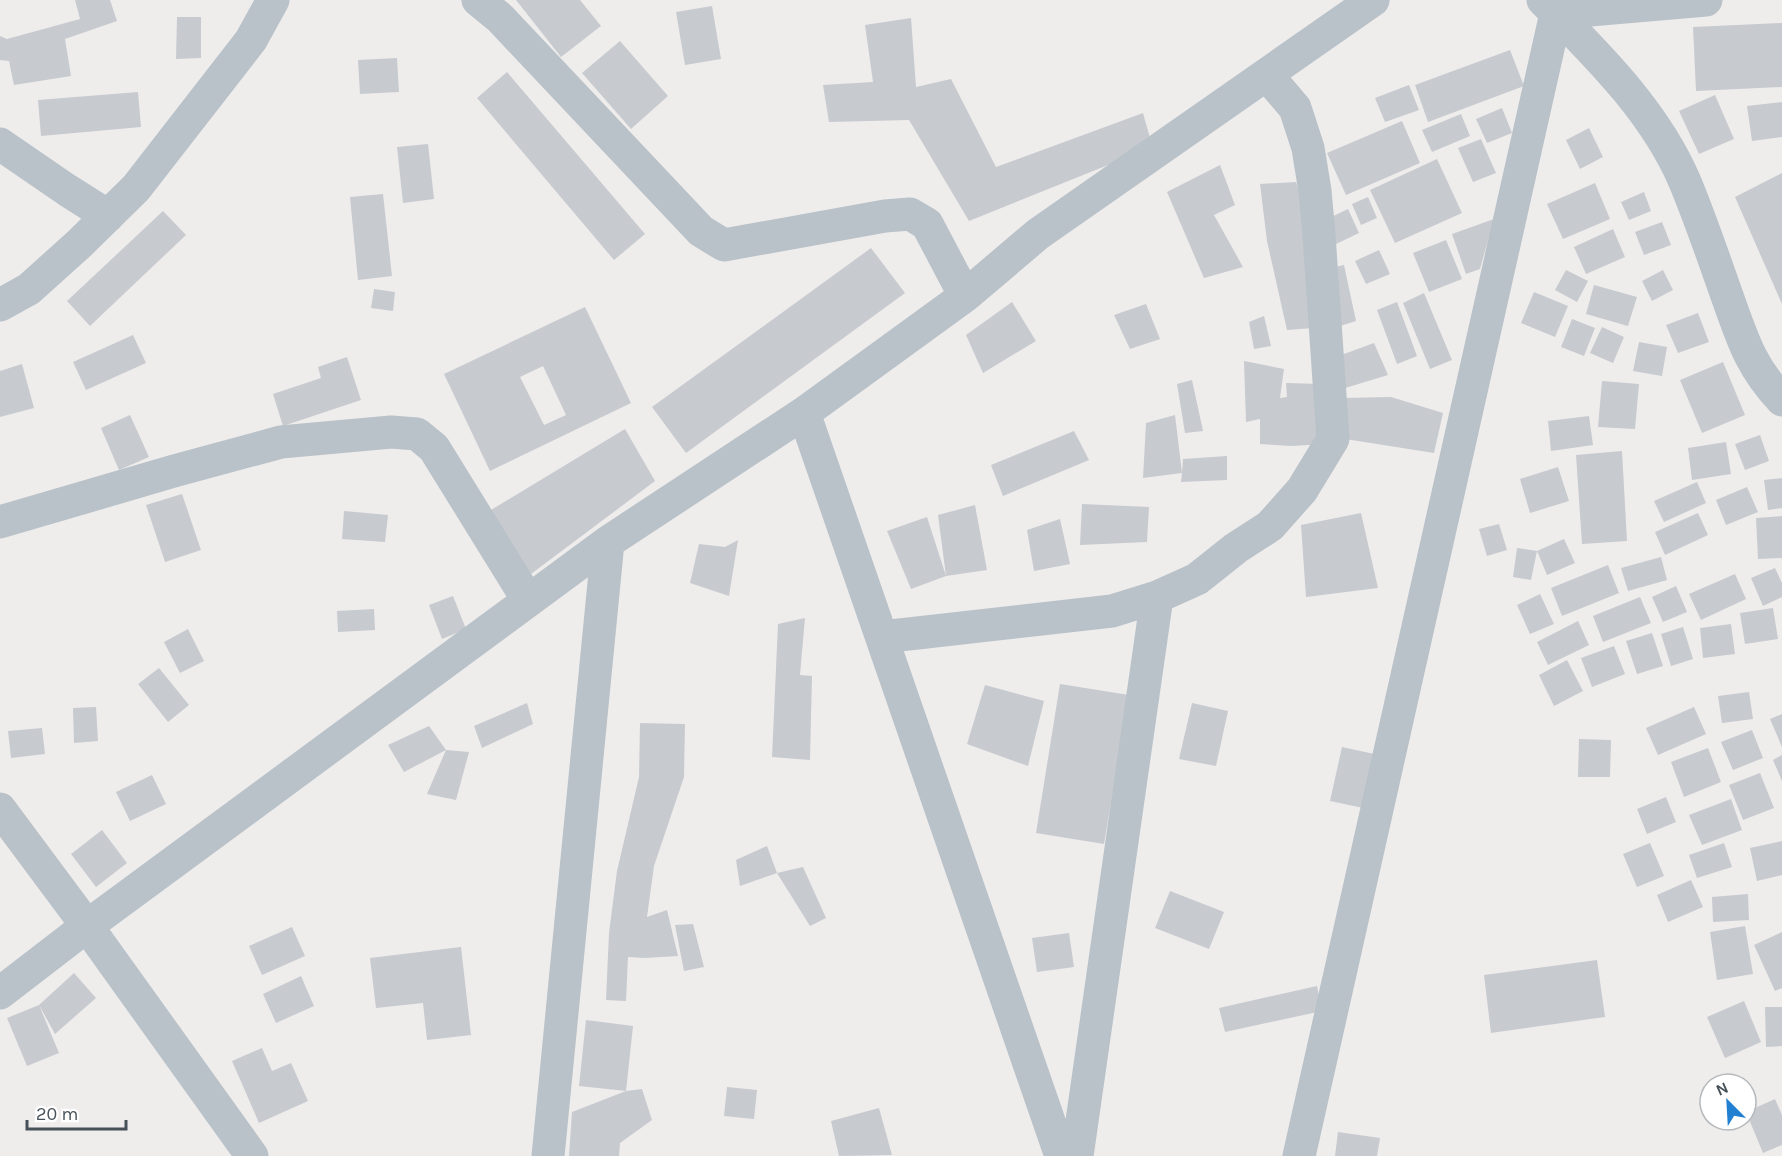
<svg xmlns="http://www.w3.org/2000/svg" width="1782" height="1156" font-family="Karla,sans-serif">
  <rect width="100%" height="100%" fill="#efecec"/>
  <path fill="#c7cacf" fill-rule="evenodd" d="M75,0H110L117,21L65,39L71,76L14,85L9,61L0,60V36L7,39L80,19Z
    M516,0H580L601,26L561,57Z
    M712,6L721,59L685,65L676,12Z
    M177,17H201V58L176,59Z
    M911,18L916,87L951,79L996,167L1143,113L1150,138L1118,161L969,221L909,120L829,122L823,85L873,82L865,25Z
    M1782,23V87L1696,91L1693,27Z
    M620,41L668,96L631,129L582,73Z
    M1510,50L1524,86L1428,122L1415,85Z
    M397,58L399,92L360,94L358,60Z
    M507,72L645,234L614,260L477,98Z
    M1409,85L1419,110L1385,122L1375,98Z
    M138,92L141,127L41,136L38,100Z
    M1715,95L1734,139L1699,154L1679,111Z
    M1782,102V137L1752,141L1747,106Z
    M1502,108L1512,133L1487,143L1476,119Z
    M1461,114L1470,136L1432,152L1422,130Z
    M1402,121L1420,163L1346,195L1327,153Z
    M1589,128L1603,157L1580,169L1566,140Z
    M1481,139L1496,173L1473,182L1458,148Z
    M428,144L434,199L403,203L397,147Z
    M1437,159L1462,213L1395,243L1370,190Z
    M1220,165L1235,205L1214,215L1243,267L1204,278L1167,192Z
    M1782,173V304L1735,197Z
    M1296,182L1313,236V328L1287,330L1267,241L1260,184Z
    M1595,183L1610,219L1563,239L1547,204Z
    M1644,192L1651,211L1629,220L1621,202Z
    M383,194L392,276L358,280L350,197Z
    M1368,197L1377,218L1361,225L1352,204Z
    M1348,209L1359,233L1334,245L1323,221Z
    M163,211L186,235L90,326L67,301Z
    M1494,219L1480,269L1466,274L1452,234Z
    M1662,222L1671,245L1644,255L1635,232Z
    M1613,229L1625,257L1586,274L1574,247Z
    M1446,240L1462,279L1429,292L1413,253Z
    M871,248L905,293L686,453L652,407Z
    M1379,250L1390,274L1366,284L1355,261Z
    M1344,265L1356,321L1334,328L1326,269Z
    M1566,270L1588,281L1577,302L1555,290Z
    M1663,270L1673,290L1652,301L1642,281Z
    M1594,285L1637,297L1628,326L1586,314Z
    M374,289L395,292L393,311L371,308Z
    M1534,292L1568,306L1555,337L1521,323Z
    M1424,293L1452,360L1430,369L1403,303Z
    M1012,302L1036,341L983,373L966,335Z
    M1397,302L1417,356L1397,364L1377,310Z
    M1146,304L1160,339L1130,349L1114,315Z
    M585,307L631,403L490,471L444,374ZM543,366L566,415L544,425L520,377Z
    M1698,313L1709,342L1678,353L1666,325Z
    M1264,316L1271,346L1254,349L1249,322Z
    M1572,319L1595,328L1584,356L1561,347Z
    M1602,327L1624,337L1613,363L1590,353Z
    M133,335L146,363L86,390L73,362Z
    M1639,342L1667,347L1662,376L1633,371Z
    M1374,343L1388,375L1342,389L1333,358Z
    M347,357L361,400L283,426L273,394L321,378L318,367Z
    M1244,361L1284,369L1280,398L1287,397L1286,383L1321,384L1326,444L1291,446L1260,444V419L1246,422Z
    M1723,362L1745,415L1702,433L1680,380Z
    M22,364L34,408L0,417V371Z
    M1192,380L1203,431L1185,433L1177,384Z
    M1602,381L1639,384L1635,429L1598,427Z
    M1391,397L1443,413L1434,453L1339,438L1343,398Z
    M130,415L149,457L119,470L101,428Z
    M1175,415L1182,473L1183,459L1227,456V480L1181,482L1182,473L1143,478L1146,423Z
    M1589,416L1593,445L1551,451L1548,421Z
    M625,429L655,481L531,574L491,510Z
    M1074,431L1089,460L1003,496L991,465Z
    M1760,435L1769,461L1745,470L1735,444Z
    M1726,442L1731,474L1692,480L1688,448Z
    M1622,451L1627,541L1582,544L1576,455Z
    M1558,467L1569,501L1530,513L1520,479Z
    M1782,478V508L1768,510L1764,480Z
    M1697,482L1706,503L1664,522L1654,501Z
    M1747,487L1758,512L1726,525L1716,500Z
    M182,494L201,550L165,562L146,505Z
    M1082,504L1149,507L1147,542L1080,545Z
    M975,505L987,570L946,576L911,589L887,531L927,517L946,576L938,515Z
    M344,511L388,515L385,542L342,539Z
    M1361,513L1378,588L1306,597L1301,525Z
    M1698,513L1708,535L1665,555L1655,532Z
    M1782,516V558L1758,559L1756,518Z
    M1060,519L1070,564L1034,571L1027,530Z
    M1499,524L1507,550L1487,556L1479,529Z
    M1564,539L1575,563L1547,575L1537,551L1531,580L1513,577L1517,548L1537,551Z
    M738,540L729,596L690,583L699,544L725,547Z
    M1661,557L1667,580L1628,591L1621,568Z
    M1608,565L1619,593L1562,616L1551,588Z
    M1775,568L1782,583V597L1763,606L1751,578Z
    M1735,574L1746,599L1701,620L1689,594Z
    M1676,586L1687,612L1663,622L1652,597Z
    M1540,594L1554,624L1530,634L1517,605Z
    M453,596L466,629L442,639L429,605Z
    M1640,597L1651,623L1603,642L1593,616Z
    M1773,608L1778,639L1745,644L1740,613Z
    M374,609L375,630L338,632L337,611Z
    M805,618L800,675L812,676L810,760L772,757L778,624Z
    M1578,621L1589,645L1548,665L1537,642Z
    M1731,624L1735,654L1703,658L1700,628Z
    M1683,627L1693,659L1671,666L1661,634Z
    M188,629L204,661L180,673L164,642Z
    M1652,633L1663,666L1637,674L1626,641Z
    M1614,646L1625,674L1592,687L1581,658Z
    M1567,660L1583,691L1554,706L1539,675Z
    M159,668L189,705L168,722L138,684Z
    M1060,684L1129,695L1104,844L1036,833Z
    M985,685L1044,701L1028,766L967,744Z
    M1749,692L1753,719L1722,723L1718,696Z
    M527,703L533,724L482,748L474,726Z
    M1192,703L1228,711L1216,766L1179,759Z
    M96,707L98,741L74,743L73,708Z
    M1694,707L1706,734L1658,755L1646,728Z
    M1782,714V747L1770,719Z
    M640,723L685,724L684,777L654,866L647,917L667,910L678,956L645,958L628,957L626,1001L606,1000L609,933L617,871L639,777Z
    M429,726L446,750L404,772L388,745Z
    M42,728L45,754L11,758L8,731Z
    M1752,730L1763,758L1733,770L1721,742Z
    M1579,739L1611,740L1610,777H1578Z
    M1342,747L1379,755L1368,809L1330,801Z
    M1708,748L1721,782L1684,797L1671,762Z
    M446,750L469,752L456,800L427,794Z
    M1782,755V781L1773,760Z
    M1760,773L1774,808L1743,820L1729,785Z
    M152,775L166,804L130,821L116,792Z
    M1666,797L1676,822L1647,834L1637,809Z
    M1731,799L1742,830L1702,845L1689,815Z
    M102,830L127,863L96,887L71,854Z
    M1782,841V875L1757,881L1750,848Z
    M1650,843L1664,876L1637,887L1623,854Z
    M1724,843L1732,867L1697,878L1689,855Z
    M767,846L777,873L740,886L736,860Z
    M803,867L826,918L810,926L777,873Z
    M1691,880L1703,907L1668,922L1657,895Z
    M1170,891L1224,912L1209,949L1155,928Z
    M1748,894L1749,920L1713,922L1712,897Z
    M693,924L704,967L684,971L675,925Z
    M1745,926L1753,974L1717,980L1710,932Z
    M292,927L305,956L262,975L249,946Z
    M1782,932V988L1775,991L1754,945Z
    M1069,933L1074,967L1037,972L1032,938Z
    M461,947L471,1035L427,1040L423,1003L376,1008L370,958Z
    M1597,960L1605,1017L1491,1033L1484,975Z
    M74,973L96,998L55,1034L39,1005L59,1053L27,1066L7,1018L39,1005Z
    M301,976L314,1006L276,1023L263,994Z
    M1317,986L1322,1011L1225,1032L1219,1008Z
    M1744,1001L1761,1042L1725,1058L1707,1017Z
    M1765,1007H1782V1046L1766,1047Z
    M586,1020L633,1026L626,1091L579,1086Z
    M262,1048L272,1071L291,1063L308,1101L259,1123L232,1061Z
    M727,1087L757,1090L754,1119L724,1116Z
    M642,1089L652,1120L620,1143L619,1156H569L572,1112L626,1091Z
    M1775,1099L1782,1115V1145L1763,1153L1746,1112Z
    M879,1108L892,1155L839,1156L831,1121Z
    M1338,1132L1380,1138L1377,1156H1335Z"/>
  <g fill="none" stroke-linecap="round" stroke-linejoin="round">
    <path stroke="#b8c2c8" stroke-width="33" d="M478,0L500,18L701,231L724,245L885,216L910,214L927,224L965,296
      M1555,13L1706,0
      M0,144L67,190L108,216
      M0,305L29,289L79,244L136,188L251,40L273,0
      M804,413L1061,1156
      M0,522L174,471L281,442L391,432L417,434L434,448L528,600
      M882,637L1112,611L1157,597L1197,579L1236,548L1270,526L1302,490L1333,439L1319,235L1315,191L1308,148L1295,108L1267,75
      M0,809L87,926L252,1156
      M0,993L87,926L608,542L804,413L965,296L1038,234L1373,0
      M548,1156L608,542
      M1077,1156L1157,597
      M1299,1156L1559,0"/>
    <path stroke="#b8c2c8" stroke-width="33" d="M1543,0C1596,54 1655,111 1685,182C1700,218 1713,256 1726,293C1742,337 1749,365 1782,400"/>
  </g>
  <g transform="translate(1728 1102) rotate(336)"><circle r="28" fill="#ffffff" stroke="#b5b9bc" stroke-width="1.5"/>
  <path d="M0-4.5L10 22L0 15L-10 22Z" fill="#2280d3"/>
  <text y="-9" font-size="16" font-weight="bold" text-anchor="middle" fill="#465158">N</text>
  </g>
  <path d="M27 1120v9h99v-9" fill="none" stroke="#465158" stroke-width="3"/>
  <text x="36" y="1120" font-size="18" fill="#465158" stroke="#ffffff" stroke-width="4.5" paint-order="stroke">20 m</text>
</svg>
